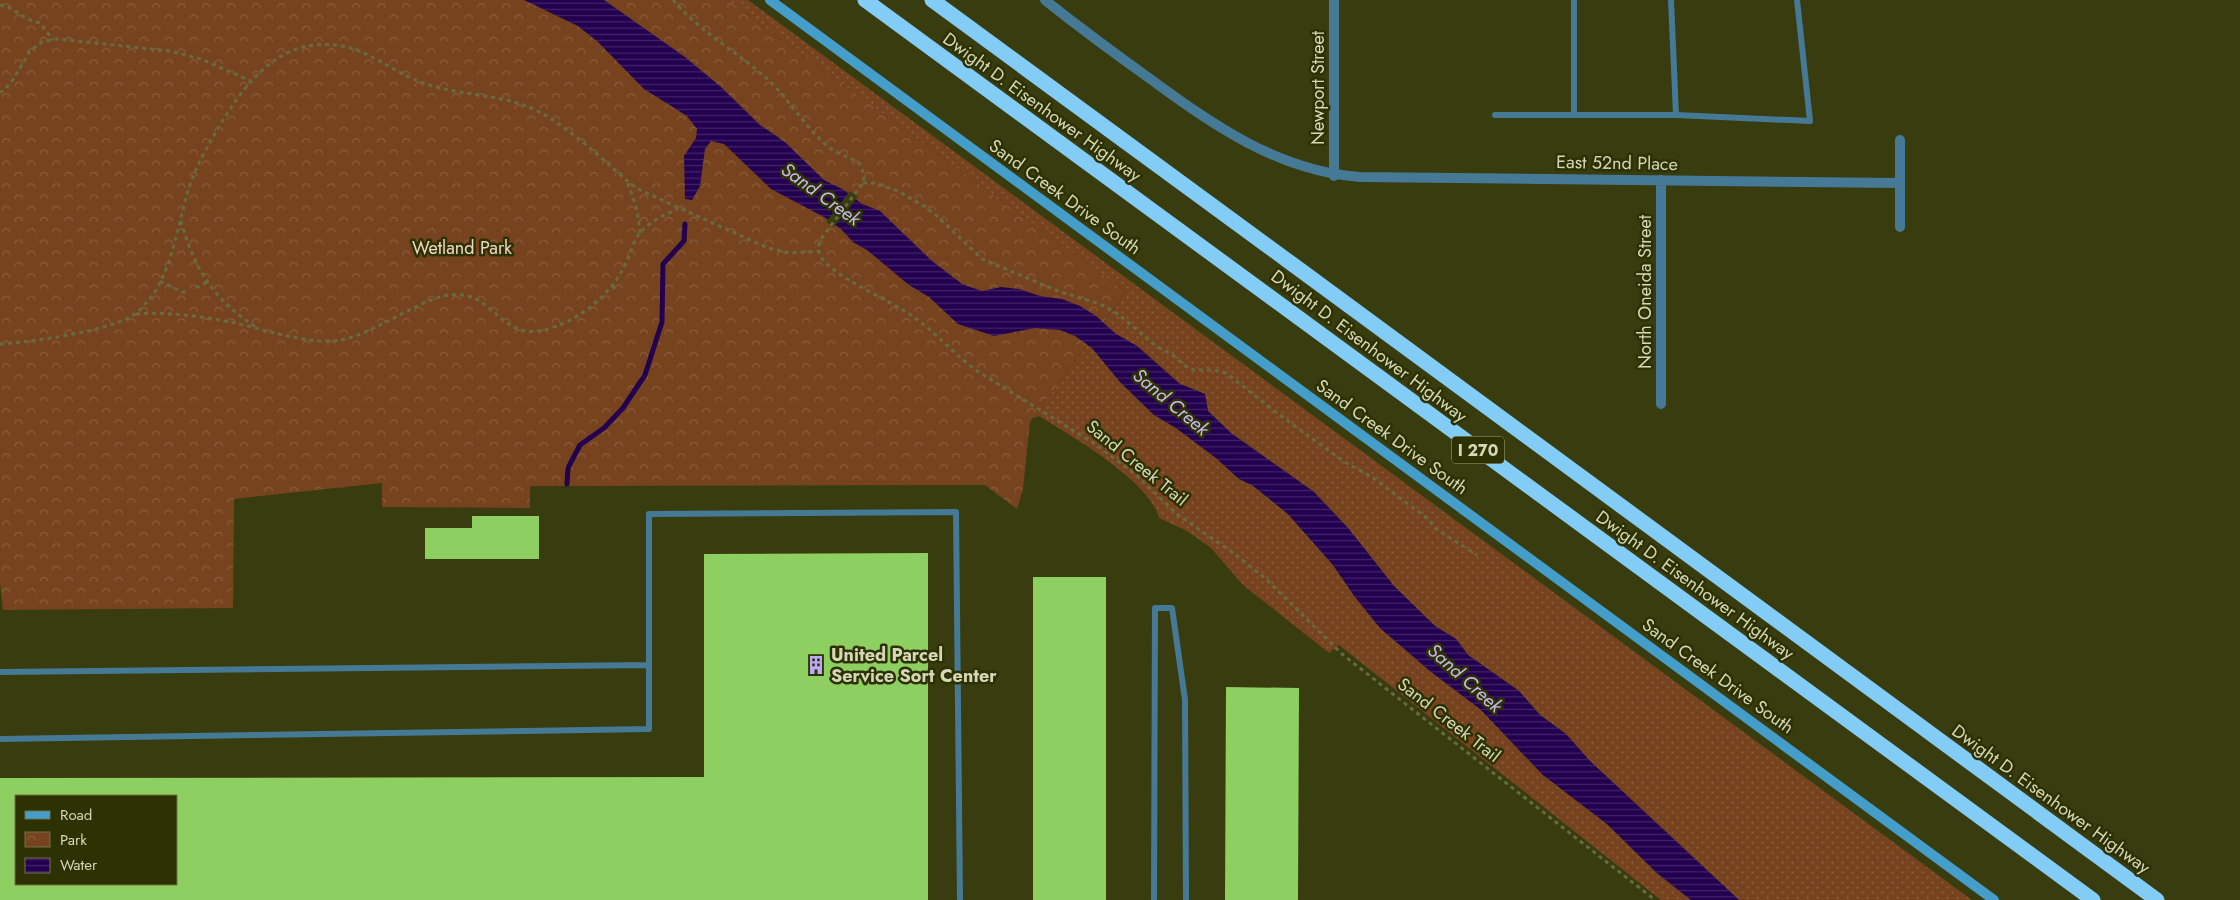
<svg xmlns="http://www.w3.org/2000/svg" width="2240" height="900" font-family="Jost,sans-serif">
  <defs>
    <pattern id="grass-dots" width="8" height="8" patternUnits="userSpaceOnUse" patternTransform="scale(1.25)"><rect width="8" height="8" fill="#76431e"/><path d="M2 2h.1M6 6h.1" fill="none" stroke="#895d3d" stroke-width="1.8" stroke-linecap="round"/></pattern>
    <pattern id="park-crowns" width="20" height="18" patternUnits="userSpaceOnUse" patternTransform="scale(1.25)"><rect width="20" height="18" fill="#76431e"/><path d="M2 6a3 3 0 1 1 6 0M12 15a3 3 0 1 1 6 0" fill="none" stroke="#895d3d"/></pattern>
    <pattern id="water-rules" width="6" height="5" patternUnits="userSpaceOnUse" patternTransform="scale(1.25)"><rect width="6" height="5" fill="#23004f"/><path d="M0 2.5h6" fill="none" stroke="#422466"/></pattern>
  </defs>
  <rect width="100%" height="100%" fill="#383c0e"/>
  <path fill="url(#grass-dots)" d="M728,0H748L1972,900H1739L1590,761L1566,734L1540,715L1519,691L1468,655L1456,639L1435,626L1394,586L1348,528L1314,492L1231,433L1208,411L1205,394L1180,384L1137,346L1116,334L1103,324L1126,292Z
    M1087,345L1092,348L1120,382L1154,415L1176,428L1216,458L1239,479L1252,485L1288,514L1333,565L1355,597L1380,628L1430,671L1480,709L1543,775L1607,824L1657,873L1691,900H1661L1339,645L1329,653L1243,585L1211,548L1187,531L1159,518C1151,482 1070,435 1039,416L1033,418Z"/>
  <path fill="url(#park-crowns)" d="M0,0H728L1126,292L1030,422L1023,489L1017,509L985,485L530,486V508L382,507V483L234,499L233,608L3,610L0,582Z"/>
  <path fill="url(#water-rules)" d="M524,0H604L685,57L721,87L760,125L785,142L824,180L844,190L862,204L880,211L932,261L962,284L982,291L1001,287L1019,289L1040,296L1062,299L1080,306L1096,316L1116,334L1137,346L1180,384L1205,394L1208,411L1231,433L1314,492L1348,528L1394,586L1435,626L1456,639L1468,655L1519,691L1540,715L1566,734L1590,761L1739,900H1691L1657,873L1607,824L1543,775L1480,709L1430,671L1380,628L1355,597L1333,565L1288,514L1252,485L1239,479L1216,458L1176,428L1154,415L1120,382L1092,348L1075,336L1060,330L1035,328L994,336L958,324L929,297L909,285L867,250L853,242L841,229L824,217L771,189L724,144L711,141L705,149L700,186L692,200L685,199L684,156L696,138L697,129L687,116L644,89L598,42L578,26Z"/>
  <path fill="#383c0e" d="M850,191L858,197L834,227L826,222Z"/>
  <g fill="none" stroke-linecap="round" stroke-linejoin="round">
    <path stroke="#23004f" stroke-width="5" d="M567,484L568,468L580,445L604,428L623,408L645,375L662,322L663,264L684,241L685,224"/>
  </g>
  <path fill="#8ecf62" fill-rule="evenodd" d="M472,516H539V559H425V528H472Z
    M928,553V900H0V778L704,777V554ZM16,796H176V884H16Z
    M1033,577H1106V900H1033Z
    M1226,687L1299,688L1298,900H1225Z"/>
  <g fill="none" stroke-linecap="round" stroke-linejoin="round">
    <path stroke="#676b42" stroke-width="3" stroke-dasharray="4 4" stroke-linecap="butt" d="M673,0C699,31 733,49 764,76C787,96 802,123 825,144C835,154 850,156 861,165L864,177L863,183L820,240C818,248 818,254 824,261C848,285 887,298 915,318C939,335 957,358 982,374L1095,444L1136,475L1178,515L1235,554L1266,579L1342,654L1655,900
      M0,5L8,7L30,20L40,23L53,40
      M0,93L11,83L30,51L42,42L57,39L170,51L201,59L251,81
      M628,183L637,210L640,233
      M863,183H874L898,191L924,206L937,216L982,259L1058,291L1100,304L1118,314L1156,346L1173,355L1185,366L1194,370H1214L1226,373L1281,416L1346,463L1372,477L1428,519L1436,529L1477,555
      M181,221C194,269 214,300 256,327
      M160,281L182,292H188
      M612,286L616,290
      M196,288L207,282
      M136,314C174,311 222,319 259,329C283,335 307,342 333,341C375,338 427,289 463,295C500,301 504,347 557,326C584,316 611,293 624,267C630,257 632,242 640,233C649,222 665,214 678,209
      M0,344C30,342 114,331 136,313C172,283 175,233 188,191C195,168 206,149 217,130C245,83 280,35 342,46C370,51 395,73 423,83C456,95 496,94 526,106C556,117 591,149 615,170C624,178 631,185 642,191L768,248L790,253L819,251"/>
    <path stroke="#467996" stroke-width="6" d="M1574,0V115H1676L1810,121L1797,0
      M1671,0L1676,115
      M1495,115H1574
      M0,672L649,665V514L956,512L960,900
      M0,739L649,729V665
      M1154,900L1155,608H1172L1185,700L1186,900"/>
    <path stroke="#467996" stroke-width="10" d="M1045,0C1079,27 1114,53 1149,78C1213,125 1278,171 1360,177L1900,183
      M1900,140V227
      M1334,176V0
      M1661,404V180"/>
    <path stroke="#459dca" stroke-width="10" d="M770,0L1994,900"/>
    <path stroke="#82ccf5" stroke-width="15" d="M865,0L2093,900
      M932,0C1341,299 1748,600 2157,900"/>
  </g>
  <defs>
    <g id="building-bare" transform="scale(1.5)"><path d="M-4-6H4V6H1V3H-1V6H-4ZM-2.5-4.3h1.7v1.8h-1.7ZM.8-4.3h1.7v1.8H.8ZM-2.5-1h1.7V.8h-1.7ZM.8-1h1.7V.8H.8Z" fill="#bbaaf6" stroke="#2e3102" stroke-width="2.5" paint-order="stroke"/></g>
  </defs>
  <g fill-rule="evenodd">
    <use href="#building-bare" x="816" y="665"/>
  </g>
  <g text-anchor="middle" dominant-baseline="central" stroke-width="5" stroke-linejoin="round" paint-order="stroke">
    <rect fill="#2e3102" stroke="#a2a682" stroke-width="1" x="1452" y="436.5" width="52" height="27" rx="4"/>
    <g font-size="16" font-weight="bold" fill="#d3d8b9">
      <text x="1478" y="450">I 270</text>
    </g>
    <g font-size="18" fill="#d3d8b9" stroke="#2e3102">
      <text transform="translate(1318 88) rotate(-90)">Newport Street</text>
      <text transform="translate(1042 107) rotate(36)">Dwight D. Eisenhower Highway</text>
      <text transform="translate(1617 163) rotate(1)">East 52nd Place</text>
      <text transform="translate(1065 197) rotate(36)">Sand Creek Drive South</text>
      <text transform="translate(1645 292) rotate(-90)">North Oneida Street</text>
      <text transform="translate(1369 346) rotate(37)">Dwight D. Eisenhower Highway</text>
      <text transform="translate(1392 437) rotate(36)">Sand Creek Drive South</text>
      <text transform="translate(1137 463) rotate(39)">Sand Creek Trail</text>
      <text transform="translate(1695 585) rotate(36)">Dwight D. Eisenhower Highway</text>
      <text transform="translate(1718 676) rotate(36)">Sand Creek Drive South</text>
      <text transform="translate(1449 720) rotate(38)">Sand Creek Trail</text>
      <text transform="translate(2051 799) rotate(36)">Dwight D. Eisenhower Highway</text>
    </g>
    <g font-size="18" fill="#f2d7c6" stroke="#2e3102">
      <text x="462" y="248">Wetland Park</text>
    </g>
    <g font-size="18" font-weight="bold" fill="#d3d8b9" stroke="#2e3102" text-anchor="start">
      <text x="831" y="655">United Parcel<tspan x="831" dy="21">Service Sort Center</tspan></text>
    </g>
    <g font-size="19" font-style="italic" fill="#c6bbf0" stroke="#2e3102">
      <text transform="translate(821 194) rotate(36)">Sand Creek</text>
      <text transform="translate(1171 402) rotate(40)">Sand Creek</text>
      <text transform="translate(1465 678) rotate(42)">Sand Creek</text>
    </g>
  </g>
  <rect x="15" y="795" width="162" height="90" fill="#2e3102" stroke="#70744b"/>
  <rect x="25" y="811" width="25" height="8" fill="#459dca" stroke="#70744b"/>
  <text x="60" y="820" font-size="15" fill="#d3d8b9">Road</text>
  <rect x="25" y="832" width="25" height="15" fill="url(#park-crowns)" stroke="#70744b"/>
  <text x="60" y="845" font-size="15" fill="#d3d8b9">Park</text>
  <rect x="25" y="858" width="25" height="15" fill="url(#water-rules)" stroke="#70744b"/>
  <text x="60" y="870" font-size="15" fill="#d3d8b9">Water</text>
</svg>
